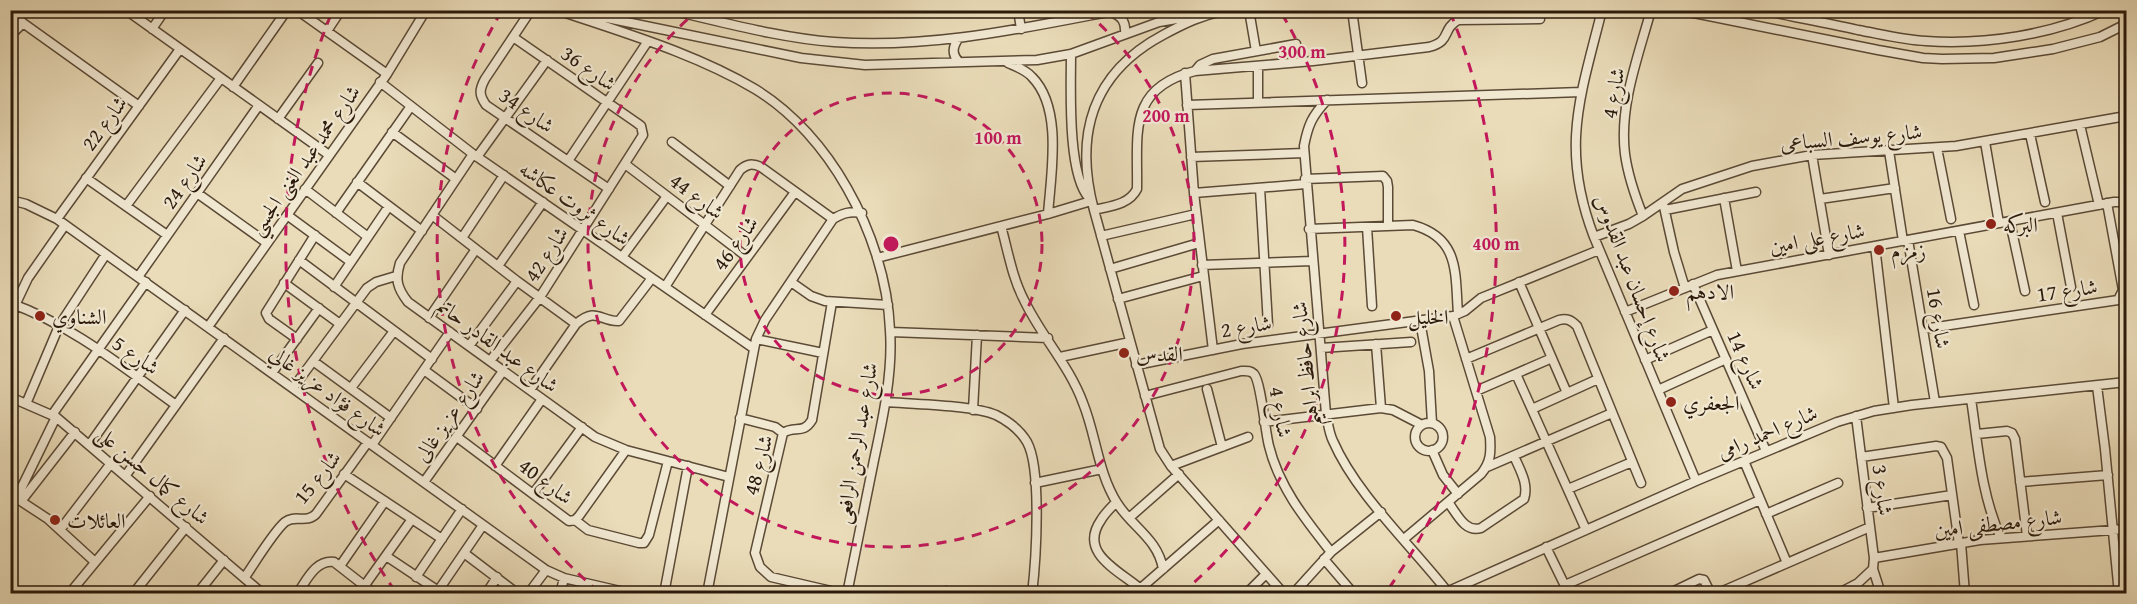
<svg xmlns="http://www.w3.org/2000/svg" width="2137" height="604" font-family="'Gentium Book Plus',Amiri,serif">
  <rect width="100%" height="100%" fill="#eadcb9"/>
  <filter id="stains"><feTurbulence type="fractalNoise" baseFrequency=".00333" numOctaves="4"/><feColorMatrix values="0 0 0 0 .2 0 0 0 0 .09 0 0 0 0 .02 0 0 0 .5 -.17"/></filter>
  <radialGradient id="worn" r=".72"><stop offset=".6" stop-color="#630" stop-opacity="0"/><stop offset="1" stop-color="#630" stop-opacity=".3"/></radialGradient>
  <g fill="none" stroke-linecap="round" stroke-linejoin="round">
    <g stroke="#5b4a36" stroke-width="11">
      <path id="street" d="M126,10L329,155
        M297,10L387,74
        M531,10L485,79C479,90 479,95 486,105L609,189
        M557,10C624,33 694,53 755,89C793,112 825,149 847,188C871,230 888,281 890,330C893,372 883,418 874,460C865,504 856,549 847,594
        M669,10C723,22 779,38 834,42C931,49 1024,28 1118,10
        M1018,10L1021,29
        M1227,10C1202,15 1185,23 1163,35C1092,73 1074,135 1094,210L1160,449L1171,466L1284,594
        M1249,10L1256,51
        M1352,10L1362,83
        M1602,10C1580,98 1560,148 1594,237L1696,481
        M1679,10L1878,50L1923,58L1942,59L1994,58L2053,49L2100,37L2126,24
        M1763,10C1794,17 1826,23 1858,30C1880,34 1903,40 1926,41C1985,45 2051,35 2105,10
        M10,11L23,23L139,106
        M573,11L801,58L865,65L1037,60L1071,54L1159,22L1194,16
        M1111,12C1122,16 1126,22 1125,34
        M152,29L165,10
        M327,31L341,10
        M10,36L23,23
        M958,39C952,48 952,55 959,62
        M1071,54C1071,87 1067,174 1089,198
        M1008,63C1017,67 1026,70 1032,77C1063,108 1051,174 1048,214
        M1258,66V102
        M1195,71L1200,65L1213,59L1296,44
        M1185,73L1194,193L1213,350
        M380,82L473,154L753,348
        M233,87L287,10
        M1327,100C1312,116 1308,125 1304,146L1326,414C1328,423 1329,433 1333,441C1356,494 1411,545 1447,591
        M1187,105L1581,92
        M278,119L318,63
        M2080,125L2099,205
        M392,132L456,179
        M2030,134L2045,202
        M672,142L730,186
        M1985,142L1999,223
        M1937,148L1951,219
        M1889,151L1903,241
        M473,154L400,263C395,279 397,288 408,302L595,437L626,450L729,477
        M1812,155L1829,255
        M477,157L547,60
        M1191,157L1304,153
        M568,161L648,41
        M625,164L747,257
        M86,178L167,235
        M1305,179L1383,176L1387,181L1388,187V226
        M357,182L422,231
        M1260,188L1268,325
        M305,189L368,237
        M197,193L267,243
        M1194,193L1306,184
        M1724,198L1737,271
        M1820,199L1895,188
        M10,200L26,204L57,219L546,570L564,578L633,594
        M126,206L221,78
        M1664,207L1674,252L1685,288
        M1094,210C1110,206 1129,205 1137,189C1138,133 1127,88 1195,71L1313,61L1429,47C1452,41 1441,30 1458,20L1540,19
        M1665,210L1756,192
        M336,213L411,106
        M2057,213L2071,287
        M287,215L351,262
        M432,215L517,281L576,324
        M1643,216C1635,196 1628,176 1625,154C1619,106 1638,57 1651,10
        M57,219L180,49
        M2010,222L2025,291
        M1001,226C1008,251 1012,277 1024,300C1041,336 1069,365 1083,403C1096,435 1098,473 1117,503C1132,527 1158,539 1163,569
        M1367,227L1372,306
        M1309,229L1413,225C1460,238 1455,273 1458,314
        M1959,231L1974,305
        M1101,236L1196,214
        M1594,237L1629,224L1643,216L1682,189L1752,166L1812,155L1956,146L2126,116
        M462,238L504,175
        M1908,240L1935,402
        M1875,246L1894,408
        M622,257L667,196
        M877,258L1048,214L1091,201
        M299,260L432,359
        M1202,265L1312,261
        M498,266L543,202
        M1110,269L1199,243
        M138,277L259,105
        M791,282L811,296L825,301L888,305
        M1519,282L1567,393
        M284,283L340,324
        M1693,284L1766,451
        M334,287L389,206
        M665,287L740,170C747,164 752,163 761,167L833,219
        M1118,299L1203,276
        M832,302L812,420C803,435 795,425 783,433L755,553L760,567L771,577L844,594
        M10,303C72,325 124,368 176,405
        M1625,312L1717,275L2114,202H2126
        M705,315L795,192
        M10,316L28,278L65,225
        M429,318L476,249
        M1420,321L1429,371L1432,423
        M208,327L387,74L426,10
        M1923,329L2118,300L2123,290L2107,203
        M891,332L1048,338
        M297,339L269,319L266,313L315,235
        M756,339L823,353
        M1376,344L1381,408
        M469,346L517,281
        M1321,348L1411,342
        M1060,357L1130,342
        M1466,359L1559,320C1567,318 1571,320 1577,326L1641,483
        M1645,360L1713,330
        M313,361L391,418
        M490,361L540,297L643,135L641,126L637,123L513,37
        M1136,365L1242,344L1453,316L1465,311L1481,298L1599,250
        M424,370L477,409
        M272,373L319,308
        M1516,374L1586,530
        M2097,386L2105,449L2119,594
        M293,388L367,288L376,282L396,276
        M351,388L394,331
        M1207,389L1222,447
        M530,390L576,324C597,306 600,322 619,321L652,278
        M1658,390L1726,359
        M1476,391L1552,358
        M1145,396L1241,371C1246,371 1250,370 1254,374C1261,382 1265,431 1269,446C1279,487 1305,519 1331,552
        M10,397L56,417L263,594
        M1971,399C1978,445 1981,495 2001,538
        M886,402C913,404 973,405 996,415C1008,421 1020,430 1027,442C1042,469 1036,561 1032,594
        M26,404L59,326L106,254
        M1532,409L1598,379
        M973,410L977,335
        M52,415L146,282
        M740,418L775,427L783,433
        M1264,422L1381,408L1393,410L1422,425
        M1415 437a14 14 0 1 1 28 0a14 14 0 1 1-28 0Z
        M1977,434L2007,431L2012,433L2015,439L2027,536
        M457,437L569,521L575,520L579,516L626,450
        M90,444L185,310
        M372,445L450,332
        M1432,450L1443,475L1458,494
        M1861,457L1936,446L1941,447L1947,458L1959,544
        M1744,461L1787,563
        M495,466L542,399
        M1171,466L1248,437
        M1487,467L1612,413
        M344,474L442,539
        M126,475L224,338
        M424,482L503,371
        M2020,482L2108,475
        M1035,483L1102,469
        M1568,489L1632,462
        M10,494L48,519L95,562
        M533,494L582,427
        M17,497L56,417
        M22,500L75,432
        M1116,502C1111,508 1105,513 1101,520C1076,556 1126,573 1146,594
        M1448,502C1457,514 1465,533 1481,528L1524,499C1529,484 1520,470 1514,456
        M1867,508L1952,495
        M1766,514L1838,483
        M1129,518L1179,474
        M575,520L588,530L639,543H644L649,535L668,461
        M60,530L112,462
        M1404,539L1481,474C1491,462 1491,452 1490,437L1453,316
        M1961,543L1965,594
        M1546,547L1569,594
        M464,553L518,594
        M386,556L443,594
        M1874,558L1980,540L2126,529
        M1324,559L1354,594
        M340,566L385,501
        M1873,569L1881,594
        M245,577C254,564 274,531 285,522C295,514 306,524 316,514L368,442
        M416,577L462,509
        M365,585L412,519
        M1565,585L1760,500
        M1141,588L1219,520
        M438,591L483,525
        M69,594L150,496
        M133,594L186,527
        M197,594L224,560
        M297,594C307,580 315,560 334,562L375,594
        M486,594L497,577
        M528,594L546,570
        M560,594L564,578
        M664,594L688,466
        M707,594L756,339L765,320L833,219C843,213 850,211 862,213
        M946,594V591
        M1246,594L1266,574
        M1293,594L1331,552L1381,512
        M1442,594L1696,481L1837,422L1874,411L1912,405L2126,382
        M1668,594L1699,579L1704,580L1711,594
        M1716,594L1870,527
        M1837,594L1858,583L1873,569L1874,558L1856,416"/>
    </g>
    <use href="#street" stroke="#f1e8d2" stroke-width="8"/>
  </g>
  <g fill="none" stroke="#c2185b" stroke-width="3" stroke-dasharray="10 8">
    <circle cx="891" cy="244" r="151"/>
    <path d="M1086 12A303 303 0 1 1 696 12"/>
    <path d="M599 592A454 454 0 0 1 500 14M1282 14A454 454 0 0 1 1183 592"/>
    <path d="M395 591A605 605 0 0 1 332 12M1450 12A605 605 0 0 1 1387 591"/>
  </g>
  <g fill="#8f2418" stroke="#f1e8d2" stroke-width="2">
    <circle cx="1991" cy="224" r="6"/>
    <circle cx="1879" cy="250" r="6"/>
    <circle cx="1674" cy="291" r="6"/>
    <circle cx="40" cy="316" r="6"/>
    <circle cx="1396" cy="316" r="6"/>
    <circle cx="1124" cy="353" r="6"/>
    <circle cx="1671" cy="402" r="6"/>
    <circle cx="55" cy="520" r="6"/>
  </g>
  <g text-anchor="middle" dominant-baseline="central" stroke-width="4.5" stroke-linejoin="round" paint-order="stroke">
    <g font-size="21" fill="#2b1a0b" stroke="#f1e8d2">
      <text transform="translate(589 68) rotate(35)">شارع 36</text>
      <text transform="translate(1613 93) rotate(-80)">شارع 4</text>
      <text transform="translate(527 110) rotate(35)">شارع 34</text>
      <text transform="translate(104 123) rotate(-54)">شارع 22</text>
      <text transform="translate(1851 137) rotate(-5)">شارع يوسف السباعى</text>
      <text transform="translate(304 160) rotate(-55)">شارع محمد عبد الغنى الجسي</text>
      <text transform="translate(184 181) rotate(-55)">شارع 24</text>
      <text transform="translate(697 196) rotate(37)">شارع 44</text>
      <text transform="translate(575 203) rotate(35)">شارع ثروت عكاشه</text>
      <text transform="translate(1817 238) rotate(-10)">شارع على امين</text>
      <text transform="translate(735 243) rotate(-54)">شارع 46</text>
      <text transform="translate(546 254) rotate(-57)">شارع 42</text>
      <text transform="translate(1633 278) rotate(69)">شارع إحسان عبد القدوس</text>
      <text transform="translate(2067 290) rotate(-8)">شارع 17</text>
      <text transform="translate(1939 318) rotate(81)">شارع 16</text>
      <text transform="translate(1246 326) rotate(-9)">شارع 2</text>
      <text transform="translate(498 345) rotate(36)">شارع عبد القادر حاتم</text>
      <text transform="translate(136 355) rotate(35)">شارع 5</text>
      <text transform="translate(1746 360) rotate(66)">شارع 14</text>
      <text transform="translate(1305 364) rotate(-96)">شارع حافظ ابراهيم</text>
      <text transform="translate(328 391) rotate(36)">شارع فؤاد عزيز غالي</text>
      <text transform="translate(1281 412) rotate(80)">شارع 4</text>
      <text transform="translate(449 416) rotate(-55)">شارع عزيز غالى</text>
      <text transform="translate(1767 432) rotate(-23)">شارع احمد رامى</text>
      <text transform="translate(856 443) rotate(-80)">شارع عبد الرحمن الرافعى</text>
      <text transform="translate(758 465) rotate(-75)">شارع 48</text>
      <text transform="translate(153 475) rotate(40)">شارع كمال حسن على</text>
      <text transform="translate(317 477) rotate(-51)">شارع 15</text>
      <text transform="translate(546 481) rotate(37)">شارع 40</text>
      <text transform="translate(1883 490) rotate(83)">شارع 3</text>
      <text transform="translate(1998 523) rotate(-6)">شارع مصطفى امين</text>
    </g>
    <g font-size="21" fill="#2b1a0b" stroke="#f1e8d2" text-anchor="start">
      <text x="2003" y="224">البركه</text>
      <text x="1891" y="250">زمزم</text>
      <text x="1686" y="291">الادهم</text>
      <text x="52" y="316">الشناوي</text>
      <text x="1408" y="316">الخليل</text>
      <text x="1136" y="353">القدس</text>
      <text x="1683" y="402">الجعفري</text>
      <text x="67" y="520">العائلات</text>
    </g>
  </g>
  <circle cx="891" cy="244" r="9" fill="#c2185b" stroke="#f1e8d2" stroke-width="3"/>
  <g font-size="18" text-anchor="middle" font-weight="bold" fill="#c2185b" stroke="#f1e8d2" stroke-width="4.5" stroke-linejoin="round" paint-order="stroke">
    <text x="1302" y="58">300 m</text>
    <text x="1166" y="122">200 m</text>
    <text x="998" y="144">100 m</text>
    <text x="1496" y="250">400 m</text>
  </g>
  <rect width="2137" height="604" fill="none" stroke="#eadcb9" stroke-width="36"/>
  <rect x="12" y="12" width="2113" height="580" fill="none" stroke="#2b1a0b" stroke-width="3"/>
  <rect x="18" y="18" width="2101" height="568" fill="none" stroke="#2b1a0b" stroke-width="1.5"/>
  <rect width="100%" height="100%" filter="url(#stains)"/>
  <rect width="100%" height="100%" fill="url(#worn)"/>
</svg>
